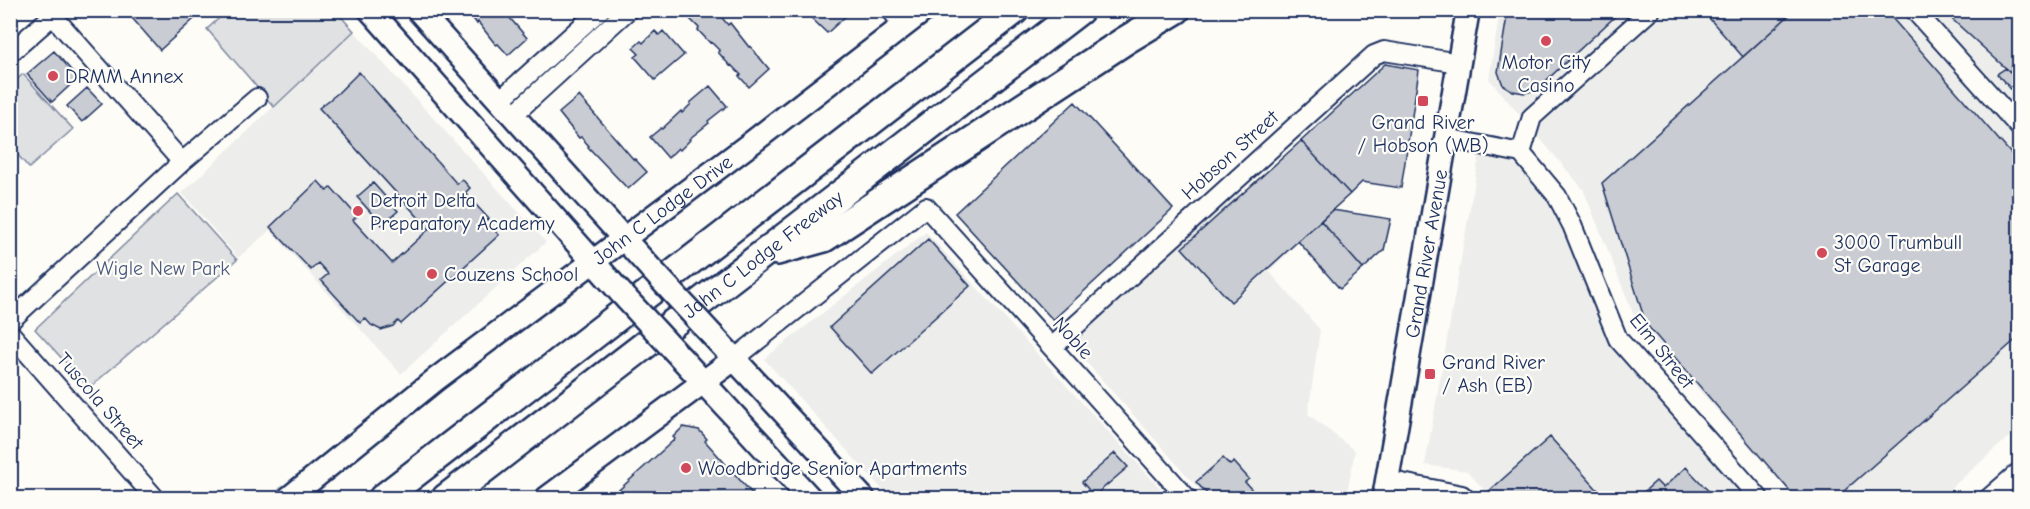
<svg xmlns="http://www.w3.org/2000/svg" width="2030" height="509" font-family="'Comic Neue',sans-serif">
  <rect width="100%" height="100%" fill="#fdfcf7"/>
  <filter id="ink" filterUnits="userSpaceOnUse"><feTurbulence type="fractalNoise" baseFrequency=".0167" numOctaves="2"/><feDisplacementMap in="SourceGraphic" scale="12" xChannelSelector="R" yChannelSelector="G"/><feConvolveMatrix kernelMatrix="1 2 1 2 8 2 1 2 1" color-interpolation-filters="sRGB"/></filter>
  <g filter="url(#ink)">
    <path fill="#edeeec" d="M1500,11H2019V428L1940,498H1795L1635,318L1583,189L1489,79Z
      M354,31L546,242L401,374L270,230L238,258L182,193Z
      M1479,156L1509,158L1552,203L1607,341L1747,498H1492L1467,471L1425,465Z
      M1238,192L1291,250L1269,271L1320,330L1308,414L1355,451L1346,498H1207L1070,344Z
      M926,232L1169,498H890L764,359Z"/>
    <path fill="#e0e1e3" stroke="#7e88a0" stroke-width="1.5" d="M335,10L354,31L274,107L207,29L227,11Z
      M23,74L73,129L29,168L11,147V85Z
      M178,194L237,260L89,388L35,329Z"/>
    <path fill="#c9ccd3" stroke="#1b2f5e" stroke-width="1.5" d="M125,10H204L160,50Z
      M467,10H503L527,38L508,55L498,44L496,45L478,22L477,24Z
      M681,10H719L718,13L728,25L730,23L749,47L750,46L769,69L749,87L739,76L741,75L731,65L730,66L718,52L720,51L711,42L710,43L698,30L699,28Z
      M803,10H843L847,15L827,33Z
      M1508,10H1622L1536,90L1524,93L1513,91L1503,85L1498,72Z
      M1702,10H1795L1743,57Z
      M1795,10H1885L2020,164V336L1836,498H1796L1646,324L1602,183Z
      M1942,10H2020V43L2010,72Z
      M655,31L659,35L663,31L684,55L655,80L635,57L639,54L633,48L641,41L643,43Z
      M54,51L78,78L52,102L27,74Z
      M2020,56V99L1997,74L2006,68L2010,72Z
      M1385,64L1419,70L1401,188L1362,182L1350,194L1301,141Z
      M359,72L457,184L462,179L470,188L465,193L489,219L486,221L499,235L401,324L398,321L393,326L381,330L371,325L365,318L360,323L321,280L328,274L318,263L311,270L270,227L318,181L327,191L331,187L357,216L353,220L392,263L429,229L319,108L338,93Z
      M710,86L727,106L708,121L709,123L689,139L690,140L680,150L678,148L668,158L650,137L661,128L662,129L681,111L682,113L691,104L690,103Z
      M87,88L102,104L82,122L67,106Z
      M579,96L634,160L635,159L647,172L628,189L588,147L589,146L581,137L579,138L559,113Z
      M1075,102L1173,209L1053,320L955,213Z
      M1301,141L1350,194L1231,302L1182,248Z
      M373,183L398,211L382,225L357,197Z
      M1332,210L1391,219L1384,250L1363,269L1321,221Z
      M1321,221L1363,269L1340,289L1298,241Z
      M928,239L970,286L872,374L830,327Z
      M683,427L699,430L707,439L705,441L756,498H694L690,495H686L681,498H610L675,439L673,437Z
      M1550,437L1605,498H1492L1487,493Z
      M1115,453L1128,467L1094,496L1082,482Z
      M1223,458L1230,465L1234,462L1249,479L1245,482L1259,498H1211L1196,482Z
      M1686,467L1715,498H1637L1656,481L1663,488Z"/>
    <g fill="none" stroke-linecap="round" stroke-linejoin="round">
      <g stroke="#1b2f5e" stroke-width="22">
        <path id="minor" d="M891,10L904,26
          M1914,10L2020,128
          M53,16L182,162
          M10,53L59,10
          M500,100L600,10
          M513,115L628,10
          M1446,138L1521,153
          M1521,153L1557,196L1572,225L1618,339L1759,498
          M1521,153L1532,117L1651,10
          M10,321L182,162L257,98
          M10,333L155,498
          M1052,347L1374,55L1384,51L1459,63
          M733,360L926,207L1187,498
          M1387,480L1462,495L1465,498
          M1989,498L2020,471"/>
      </g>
      <g stroke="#1b2f5e" stroke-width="27">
        <g id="major">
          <path d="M370,10L621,293"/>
          <path d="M418,10L652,270"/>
          <path d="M713,336L863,498"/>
          <path d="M682,359L810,498"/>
          <path id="s1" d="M289,498L435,380L750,144L924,10"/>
          <path d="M547,498L733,360"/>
          <path id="s2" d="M1384,498L1468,10"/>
        </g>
      </g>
      <g stroke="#1b2f5e" stroke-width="32">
        <g id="highway">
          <path d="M777,251L824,238L1126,40L1176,10"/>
          <path d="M383,498L1015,10"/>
          <path id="s3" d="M446,498L1080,10"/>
        </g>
      </g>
      <use href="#minor" stroke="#fdfcf7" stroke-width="18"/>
      <use href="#major" stroke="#fdfcf7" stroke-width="22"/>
      <use href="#highway" stroke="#fdfcf7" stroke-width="27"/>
      <g stroke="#1b2f5e" stroke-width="27" stroke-linecap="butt">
        <path id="major-bridge" d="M652,270L713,336
          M621,293L682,359"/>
      </g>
      <use href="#major-bridge" stroke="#fdfcf7" stroke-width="22"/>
    </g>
  </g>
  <g fill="#d1495b" stroke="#fdfcf7" stroke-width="2">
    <circle cx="1546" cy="41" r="6"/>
    <circle cx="53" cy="76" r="6"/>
    <rect x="1417" y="95" width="12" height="12" rx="3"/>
    <circle cx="358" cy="211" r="6"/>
    <circle cx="1822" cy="253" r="6"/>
    <circle cx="432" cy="274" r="6"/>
    <rect x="1424" y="368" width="12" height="12" rx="3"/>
    <circle cx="686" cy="468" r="6"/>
  </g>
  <g text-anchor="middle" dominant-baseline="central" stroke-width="4.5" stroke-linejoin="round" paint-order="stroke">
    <g font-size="20" fill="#1b2f5e" stroke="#fdfcf7" text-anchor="start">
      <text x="1546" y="62" text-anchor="middle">Motor City<tspan x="1546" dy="23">Casino</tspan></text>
      <text x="65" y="76">DRMM Annex</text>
      <text x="1423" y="122" text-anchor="middle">Grand River<tspan x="1423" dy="23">/ Hobson (WB)</tspan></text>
      <text x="370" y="200">Detroit Delta<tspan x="370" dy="23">Preparatory Academy</tspan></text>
      <text x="1834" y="242">3000 Trumbull<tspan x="1834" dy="23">St Garage</tspan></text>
      <text x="444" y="274">Couzens School</text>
      <text x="1442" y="362">Grand River<tspan x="1442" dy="23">/ Ash (EB)</tspan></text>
      <text x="698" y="468">Woodbridge Senior Apartments</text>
    </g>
    <g font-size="20" fill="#1b2f5e" stroke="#fdfcf7">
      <text transform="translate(1230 155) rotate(-42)">Hobson Street</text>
      <text stroke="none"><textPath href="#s1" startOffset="472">John C Lodge Drive</textPath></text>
      <text stroke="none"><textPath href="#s3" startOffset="400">John C Lodge Freeway</textPath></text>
      <text stroke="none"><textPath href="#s2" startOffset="248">Grand River Avenue</textPath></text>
      <text transform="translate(1073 338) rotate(48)">Noble</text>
      <text transform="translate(1662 351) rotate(51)">Elm Street</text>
      <text transform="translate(100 401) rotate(49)">Tuscola Street</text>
    </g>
    <g font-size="20" fill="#4c5c7f" stroke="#fdfcf7">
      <text x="163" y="268">Wigle New Park</text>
    </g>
  </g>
  <rect width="2030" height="509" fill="none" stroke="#fdfcf7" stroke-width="36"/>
  <rect x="18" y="18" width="1994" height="473" fill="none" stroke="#1b2f5e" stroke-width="2" filter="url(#ink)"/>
</svg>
